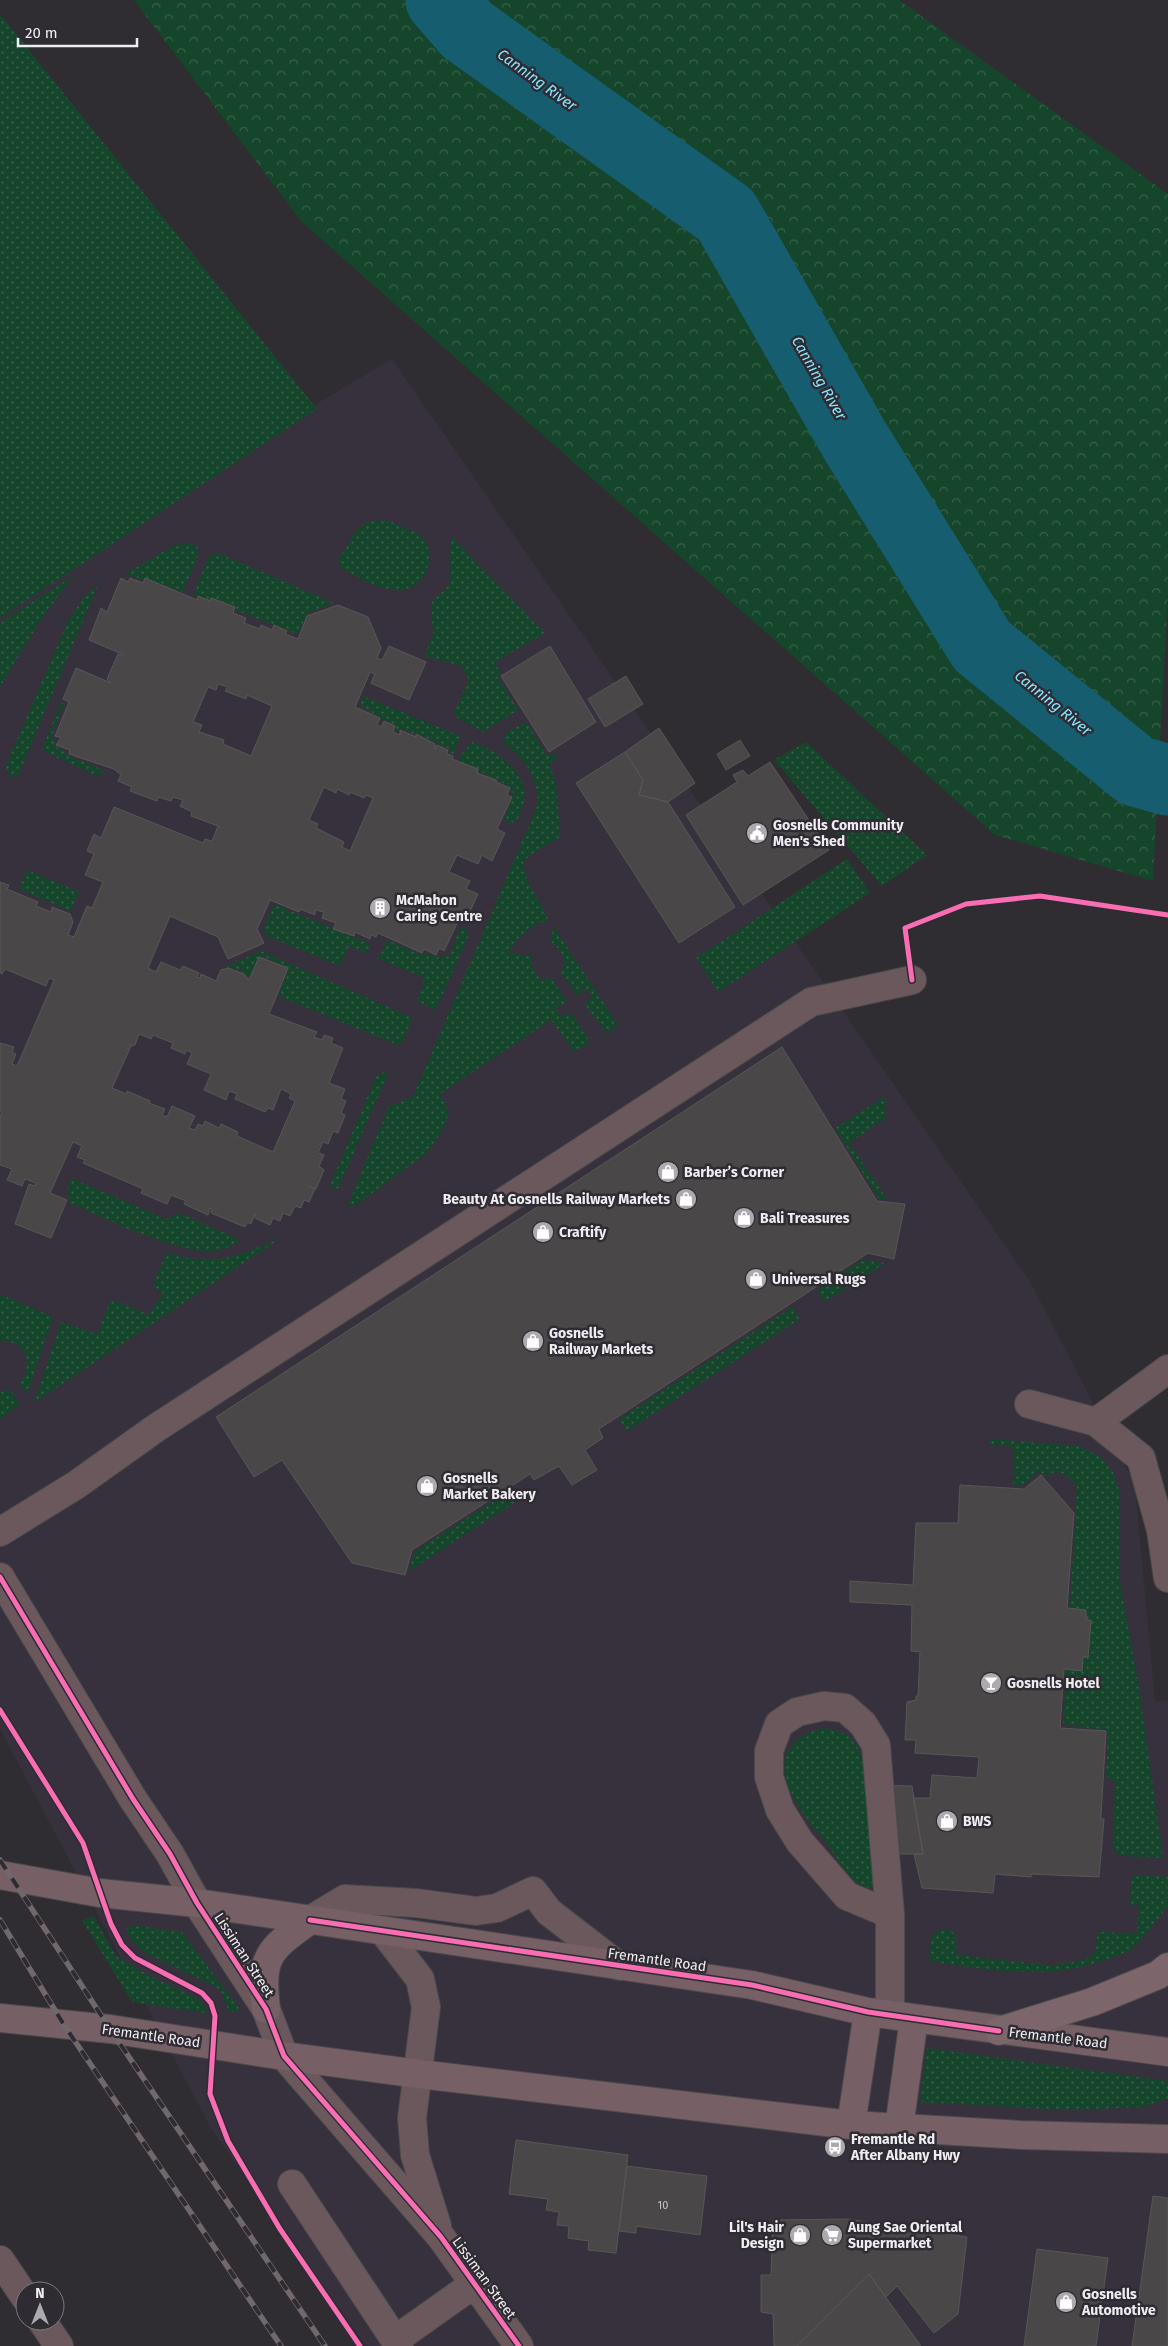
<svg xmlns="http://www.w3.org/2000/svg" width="1168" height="2346" font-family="'Fira Sans',sans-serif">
  <defs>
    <pattern id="green-dots" width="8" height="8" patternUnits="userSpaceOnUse" patternTransform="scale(1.25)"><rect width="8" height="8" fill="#15462c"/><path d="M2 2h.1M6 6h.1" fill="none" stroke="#37614b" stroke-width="1.8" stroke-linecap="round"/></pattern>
    <pattern id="forest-crowns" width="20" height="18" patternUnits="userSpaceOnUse" patternTransform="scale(1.25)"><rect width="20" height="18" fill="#15462c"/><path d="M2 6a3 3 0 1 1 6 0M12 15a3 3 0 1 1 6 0" fill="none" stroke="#37614b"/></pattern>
  </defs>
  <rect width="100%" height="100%" fill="#2f2d31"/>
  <path fill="#37313d" d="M392,359L1031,1283L1135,1485L1155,1702L1168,1700V2346H366L212,2130L0,1729V591Z"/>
  <path fill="url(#green-dots)" d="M0,14L317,409L0,618Z
    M376,520L390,521L422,536C424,540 428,546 429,550C433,572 416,593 394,590C376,588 355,576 340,567L339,558C354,540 350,527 376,520Z
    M451,536L545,633L495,662L501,673L497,676L518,710L483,732L453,715L469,680L461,666L425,656L433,633L431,603L449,585Z
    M188,543L198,547L197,559L183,592L125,574L175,545Z
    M218,553L334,603L308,613L297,634L194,594L207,560L211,555Z
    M74,575L40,621L0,687V623Z
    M98,585L18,776L10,777L6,767L10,756L68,621L84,597Z
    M363,696L460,736L454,754L449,752L450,749L414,732L413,734L401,728L398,731L396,730V725L383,719L380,722L381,718L360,705Z
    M61,702L64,704L51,737L56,740L53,746L65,750L64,754L103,770L100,777L45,752L43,747Z
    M526,722L547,755L555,754L557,759L549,764L556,782L560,837L530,855L523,862L528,882L549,920C530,925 518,936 509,953L531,956C531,967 533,972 541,979L552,978L567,1003L556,1007L560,1016L572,1013L588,1039V1044L574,1051L551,1020L440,1094L449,1112L444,1128L427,1153L356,1205H348L389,1106L413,1097L538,804C537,774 525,760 503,742L506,733Z
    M472,742C495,748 529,773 524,800C523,808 519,816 516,822L509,823L504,820L514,793L510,791L511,787L458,760L460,756Z
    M806,742L927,855L882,886L774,760Z
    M847,859L870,893L718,992L696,958Z
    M27,870L79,892L70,911L19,889Z
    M274,904L370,944L367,953L349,946L340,966L267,936L263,931Z
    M554,927L618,1025L607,1033L585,1005L592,995L585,988L578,996L561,973L565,961L559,949L550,941Z
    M460,928L466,929L469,935L438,1005L434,1010L417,1001L425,978L378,959L387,940L422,955L425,953L439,958L442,955L449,957Z
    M261,951L413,1018L400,1046L278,996L289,968L260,955L249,978C244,970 233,966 223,968Z
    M385,1072L388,1074L338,1189L330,1185L377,1075Z
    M886,1096V1118L849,1143L887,1199H879L835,1128Z
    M71,1178L166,1219L179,1213L241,1240C235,1243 229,1247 224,1249C188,1261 104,1217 69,1203L68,1189Z
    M281,1238L34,1403L61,1322L97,1334L110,1302L117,1301L149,1315L163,1293L153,1286L166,1253C217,1267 235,1257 281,1238Z
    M863,1260L885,1263L824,1302L817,1290Z
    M0,1294L53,1317L27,1394L20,1384C34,1363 28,1341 0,1341Z
    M792,1307L800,1319L627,1431L619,1419Z
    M10,1390L20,1404L0,1419V1391Z
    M990,1439L1079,1446L1101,1457L1113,1472L1119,1491L1120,1583L1138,1681L1163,1858L1122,1856L1113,1851L1115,1782L1106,1776L1108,1731L1063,1724L1077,1487C1071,1477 1058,1467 1046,1476L1039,1471L1023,1485H1013L1014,1447L990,1444Z
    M514,1488L520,1499L409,1571L415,1551Z
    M822,1728C855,1731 860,1746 867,1776L875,1881L873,1888C850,1888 836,1855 824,1839C818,1832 811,1826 806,1818C801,1810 788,1790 786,1781C779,1751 795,1736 822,1728Z
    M1132,1875L1168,1877L1167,1907C1156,1921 1145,1937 1132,1949C1127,1953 1118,1955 1111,1958C1053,1981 989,1971 929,1961L932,1936L941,1929L951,1930L956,1938L957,1955L1056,1966L1057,1964C1067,1963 1091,1962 1095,1951C1098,1945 1095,1938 1099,1932L1137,1934L1139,1906L1132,1905L1130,1901Z
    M94,1917L116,1956L148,1975L195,1997L206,2007L207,2013L132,2002L82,1920Z
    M132,1925L182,1932L241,2011L229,2012L220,1989L144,1952L132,1941L126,1929Z
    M927,2048L1161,2080L1168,2082V2099L1143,2107L1067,2110L920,2102Z"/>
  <path fill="url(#forest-crowns)" d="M134,0H899L1168,194V591L1153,881L995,835L301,221Z"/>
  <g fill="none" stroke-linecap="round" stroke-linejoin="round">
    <path stroke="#165d6f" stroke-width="71" d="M441,0L467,30L726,215L855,441L982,646L1136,771L1168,780"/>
  </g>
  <path fill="#4a4748" stroke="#595658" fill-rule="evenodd" d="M121,578L128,582L130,578L143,583L145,578L197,600L198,596L210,601L211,598L235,607L233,613L246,618L244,623L260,629L261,625L272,630L274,625L287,631L285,634L298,639L307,616L338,605L368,617L381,648L377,658L382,660L389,646L426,662L409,700L371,683L375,674L370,672L355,707L380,718L377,725L381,727L384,721L395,726L393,732L400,735V730L416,737V734L435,744V749L437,745L448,750L447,754L453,756L452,759L478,769L477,773L496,780V782L510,788L507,795L512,797L497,829L505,833L492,861L482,855L478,864L457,855L449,872L470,881L466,889L478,894L466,920L460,917L444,951L439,948L436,955L424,949L422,953L378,933L376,937L371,935L370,939L355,932L354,936L333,929L336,923L322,918L324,912L315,910V915L300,909L299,912L270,900L257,929L264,943L228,959L218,937L170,916L148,968L156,972L161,962L180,970L183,966L199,973L197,977L200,978L201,974L216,981L221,970L228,968L244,974L249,980L259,957L288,968L269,1014L317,1032L314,1037L322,1040L324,1035L333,1038L331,1043L343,1048L329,1083L345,1089L341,1099L346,1101L341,1113L345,1115L338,1133L333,1131L328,1144L323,1142L318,1153L324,1155L319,1166L324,1170L316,1189L308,1186L315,1189L309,1202L304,1200L301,1208L295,1206L290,1216L283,1213L280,1221L273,1218L270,1225L255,1218L256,1214H255L251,1224L247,1222L245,1227L211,1213L212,1209L210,1208L208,1215L184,1204L186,1201L171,1195L167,1204L141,1193L143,1189L83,1163L85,1160L77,1157L82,1146L73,1142L50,1193L67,1200L51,1238L15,1224L29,1184L35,1186L36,1183L25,1179L22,1186L7,1180L12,1169L0,1165V1116L2,1112L0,1111V1043L14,1047L12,1052L16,1054L12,1064L17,1066L54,980L49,978L46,986L5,969L2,974L0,973V882L9,885L7,889L38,902L36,906L51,912L52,907L70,914L73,922L68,935L74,937L87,906L92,908L103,882L85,875L94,854L87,851L94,834L101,838L114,807L203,843L205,839L212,841L218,826L191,816L192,812L180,806L183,800L173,797L171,801L158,797L157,801L130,791L132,787L118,781L121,775L114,769L69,754L70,750L56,745L61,738L55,736L69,702L63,699L76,668L111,683L107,679L118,654L122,656V654L89,640L101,608L107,612ZM218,684L228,687L225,691L246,699L247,695L272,706L251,756L223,744L224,740L199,732L202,725L193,722L208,687L216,690ZM324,787L336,793L337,789L349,795L350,792L364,798L366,795L373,798L350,851L342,847L344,842L316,828L318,824L309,820ZM139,1034L151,1039L153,1035L173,1043L171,1048L185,1054L186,1050L192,1053L187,1064L211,1074L204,1090L226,1100L229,1091L237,1094L235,1099L265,1112L268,1108L273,1110L281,1089L291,1094L289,1098L295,1101L273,1152L237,1136L238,1132L221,1124L219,1128L205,1121L203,1126L198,1124L195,1130L189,1128L195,1116L172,1106L167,1117L162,1115L165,1109L149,1103L150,1101L127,1091L126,1094L112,1088L131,1046L135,1045Z
    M550,646L596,722L549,752L501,676Z
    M626,676L643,704L605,727L588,699Z
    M659,728L695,783L668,802L639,795L643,780L625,752Z
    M740,740L750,756L726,770L717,754Z
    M625,752L643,780L639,795L668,802L735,907L679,943L576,783Z
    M770,762L829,850L743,905L686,815L737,782L733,775L743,770L748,776Z
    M782,1047L877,1201L905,1204L894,1259L868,1253L599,1429L603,1438L585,1450L597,1470L572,1485L559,1466L534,1480L530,1474L412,1550L405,1575L352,1563L282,1460L254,1477L216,1417Z
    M1041,1475L1074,1513L1067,1608L1086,1610V1620H1091L1088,1657H1083L1082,1671L1064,1669L1060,1728L1106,1731L1101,1816V1819H1104L1099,1877L1031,1874V1877L995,1874L993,1893L922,1888L914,1854H923L913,1798H930L932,1775L977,1778L979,1757L915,1753L916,1740H905L907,1702L916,1700V1696H918L920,1652L911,1651L912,1605L850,1602V1581L913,1585L916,1523H958L960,1485L1024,1489Z
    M865,1785L912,1786L923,1854H872Z
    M516,2140L628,2155L616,2253L588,2250L589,2241L568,2238L569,2226L557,2225L559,2212L546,2210L548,2199L509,2194Z
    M627,2166L707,2176L700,2235L636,2226V2233L619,2231Z
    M1153,2196L1168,2198V2346H1132Z
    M847,2219L967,2237L958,2314L934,2333L897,2286L886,2297L869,2274L797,2346H774L773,2314L761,2312V2275H771L773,2220Z
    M1037,2249L1108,2258L1096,2346H1024Z
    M869,2274L921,2346H797Z"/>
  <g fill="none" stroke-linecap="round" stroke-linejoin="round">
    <g stroke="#4a494b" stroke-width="30">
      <path id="minor" d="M1029,1404L1096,1422L1141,1458L1161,1530L1168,1578
        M1096,1422L1168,1369
        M0,1532L76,1485L156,1428L811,1002L912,980
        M0,1577L133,1799L170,1854L197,1903L266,2009L284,2056L441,2237L519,2346
        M890,1914L847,1896L800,1842L780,1810L769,1777V1751L779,1724L797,1712L824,1706L845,1708L863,1724L876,1745L890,1914V2014
        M310,1920L345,1899L416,1903L476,1911L497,1908L533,1891L549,1912L619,1966
        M383,1931L420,1979L426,2007L412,2118L415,2155L437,2226
        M292,2184L399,2346
        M0,2260L25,2297
        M42,2321L59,2346
        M395,2340L474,2284"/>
    </g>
    <g stroke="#4a494b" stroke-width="30">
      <path id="major" d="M0,1875L100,1893L197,1903L752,1985L868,2012L1168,2052
        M266,2009C260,1956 268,1950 310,1920
        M0,2018L110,2029L284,2056L419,2074L851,2125L1021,2135L1168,2139
        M851,2125L868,2012
        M899,2128L914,2018"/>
    </g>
    <g stroke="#4a494b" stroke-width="30">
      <path id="highway" d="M999,2031L1092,2002L1158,1975L1168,1967"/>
    </g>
    <use href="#minor" stroke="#6b585c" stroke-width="28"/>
    <use href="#major" stroke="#765f65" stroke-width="28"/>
    <use href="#highway" stroke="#7c666c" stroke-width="28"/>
    <g stroke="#71686c" stroke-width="5.5">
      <path id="rail" d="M0,1860L110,2029L325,2346
        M0,1920L64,2025L281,2346"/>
    </g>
    <use href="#rail" stroke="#2f2b33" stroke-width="4" stroke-dasharray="11" stroke-linecap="butt"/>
    <g stroke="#2f2b33" stroke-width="8">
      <path id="cycleway" d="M912,980L905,928L966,904L1040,896L1168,915
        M0,1577L133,1799L170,1854L197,1903L266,2009L284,2056L441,2237L519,2346
        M0,1710L83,1843L111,1924L122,1945L135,1958L202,1993L211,2003L215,2016L210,2094L228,2141L280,2229L360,2346
        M310,1920L752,1985L868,2012L999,2031"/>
    </g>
    <use href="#cycleway" stroke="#f96db3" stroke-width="5"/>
  </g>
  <defs>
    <g id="civic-disc" transform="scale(1.125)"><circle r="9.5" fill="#acaaae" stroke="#2f2b33"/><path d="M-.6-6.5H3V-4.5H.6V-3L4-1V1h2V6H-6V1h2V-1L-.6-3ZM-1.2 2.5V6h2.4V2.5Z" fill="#fff"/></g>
    <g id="building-disc" transform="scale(1.125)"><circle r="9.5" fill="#acaaae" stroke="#2f2b33"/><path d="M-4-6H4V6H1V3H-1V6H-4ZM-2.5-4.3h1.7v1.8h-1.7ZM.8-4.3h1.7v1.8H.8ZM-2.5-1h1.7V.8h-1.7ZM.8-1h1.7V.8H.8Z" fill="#fff"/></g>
    <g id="shop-disc" transform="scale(1.125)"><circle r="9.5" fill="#acaaae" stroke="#2f2b33"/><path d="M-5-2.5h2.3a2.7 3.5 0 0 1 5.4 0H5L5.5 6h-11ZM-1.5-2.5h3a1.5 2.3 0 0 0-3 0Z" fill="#fff"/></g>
    <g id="bar-disc" transform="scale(1.125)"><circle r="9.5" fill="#acaaae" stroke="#2f2b33"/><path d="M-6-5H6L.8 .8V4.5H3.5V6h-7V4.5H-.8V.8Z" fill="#fff"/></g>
    <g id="bus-disc" transform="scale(1.125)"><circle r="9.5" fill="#acaaae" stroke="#2f2b33"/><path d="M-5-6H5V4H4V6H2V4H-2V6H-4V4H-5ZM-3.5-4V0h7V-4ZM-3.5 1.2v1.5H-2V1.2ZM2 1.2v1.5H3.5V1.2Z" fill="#fff"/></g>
    <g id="supermarket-disc" transform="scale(1.125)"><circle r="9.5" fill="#acaaae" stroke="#2f2b33"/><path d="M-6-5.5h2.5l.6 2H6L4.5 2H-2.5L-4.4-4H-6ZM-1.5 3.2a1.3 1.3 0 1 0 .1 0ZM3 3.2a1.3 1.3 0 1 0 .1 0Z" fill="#fff"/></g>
  </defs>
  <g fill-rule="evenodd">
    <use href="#civic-disc" x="757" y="833"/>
    <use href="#building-disc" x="380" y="908"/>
    <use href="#shop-disc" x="668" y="1172"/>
    <use href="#shop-disc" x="686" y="1199"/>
    <use href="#shop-disc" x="744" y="1218"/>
    <use href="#shop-disc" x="543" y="1232"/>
    <use href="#shop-disc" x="756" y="1279"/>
    <use href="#shop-disc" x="533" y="1341"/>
    <use href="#shop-disc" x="427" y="1486"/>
    <use href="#bar-disc" x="991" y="1683"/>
    <use href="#shop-disc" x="947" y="1821"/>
    <use href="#bus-disc" x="835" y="2147"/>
    <use href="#shop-disc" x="800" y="2235"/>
    <use href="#supermarket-disc" x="832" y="2235"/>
    <use href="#shop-disc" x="1066" y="2302"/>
  </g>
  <g text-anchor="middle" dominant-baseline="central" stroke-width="5" stroke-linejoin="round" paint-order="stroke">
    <g font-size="11" fill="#c6c4c8">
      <text x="663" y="2205">10</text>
    </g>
    <g font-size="14" font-weight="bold" fill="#efedf2" stroke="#2f2b33" text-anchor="start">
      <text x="773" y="825">Gosnells Community<tspan x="773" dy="16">Men's Shed</tspan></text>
      <text x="396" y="900">McMahon<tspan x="396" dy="16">Caring Centre</tspan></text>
      <text x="684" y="1172">Barber’s Corner</text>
      <text x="670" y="1199" text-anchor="end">Beauty At Gosnells Railway Markets</text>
      <text x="760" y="1218">Bali Treasures</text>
      <text x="559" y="1232">Craftify</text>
      <text x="772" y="1279">Universal Rugs</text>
      <text x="549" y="1333">Gosnells<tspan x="549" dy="16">Railway Markets</tspan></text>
      <text x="443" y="1478">Gosnells<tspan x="443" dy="16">Market Bakery</tspan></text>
      <text x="1007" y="1683">Gosnells Hotel</text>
      <text x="963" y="1821">BWS</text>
      <text x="851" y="2139">Fremantle Rd<tspan x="851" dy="16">After Albany Hwy</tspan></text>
      <text x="784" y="2227" text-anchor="end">Lil's Hair<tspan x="784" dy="16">Design</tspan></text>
      <text x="848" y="2227">Aung Sae Oriental<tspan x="848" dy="16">Supermarket</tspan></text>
      <text x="1082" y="2294">Gosnells<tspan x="1082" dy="16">Automotive</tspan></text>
    </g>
    <g font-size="14" fill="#efedf2" stroke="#2f2b33">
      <text transform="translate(244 1955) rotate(57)">Lissiman Street</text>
      <text transform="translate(657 1960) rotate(8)">Fremantle Road</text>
      <text transform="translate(151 2036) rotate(8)">Fremantle Road</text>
      <text transform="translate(1058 2038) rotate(7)">Fremantle Road</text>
      <text transform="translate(484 2278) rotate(54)">Lissiman Street</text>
    </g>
    <g font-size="15" font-style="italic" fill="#88e4fe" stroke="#2f2b33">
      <text transform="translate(537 80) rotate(36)">Canning River</text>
      <text transform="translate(819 378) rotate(60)">Canning River</text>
      <text transform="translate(1053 703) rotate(39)">Canning River</text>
    </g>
  </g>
  <g transform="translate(40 2306)"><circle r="24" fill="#2f2b33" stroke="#7c797f"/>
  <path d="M0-4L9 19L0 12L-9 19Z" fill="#acaaae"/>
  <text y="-8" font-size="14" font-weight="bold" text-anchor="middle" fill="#efedf2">N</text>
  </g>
  <path d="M18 38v8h119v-8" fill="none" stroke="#efedf2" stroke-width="2.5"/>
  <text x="25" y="38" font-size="15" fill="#efedf2" stroke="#2f2b33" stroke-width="4" paint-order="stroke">20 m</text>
</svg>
